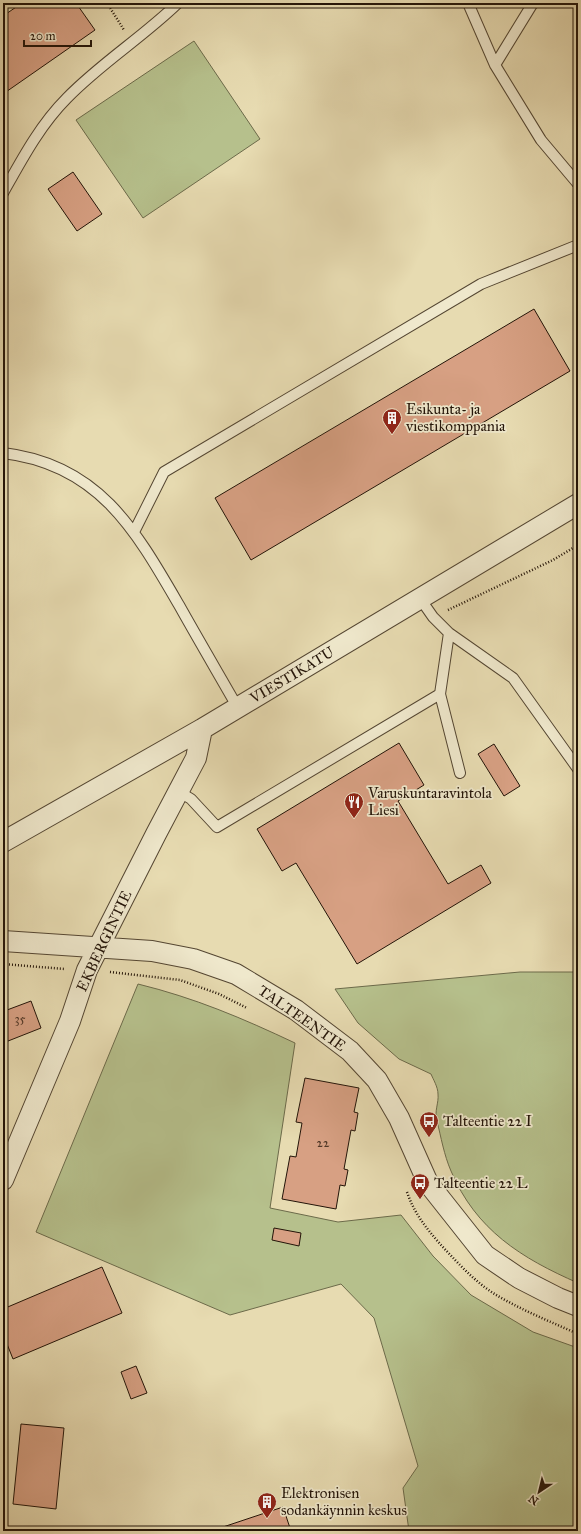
<svg xmlns="http://www.w3.org/2000/svg" width="581" height="1534" font-family="'IM FELL Great Primer',serif">
  <rect width="100%" height="100%" fill="#e7dbb1"/>
  <filter id="stains"><feTurbulence type="fractalNoise" baseFrequency=".005" numOctaves="4"/><feColorMatrix values="0 0 0 0 .2 0 0 0 0 .09 0 0 0 0 .02 0 0 0 .5 -.17"/></filter>
  <radialGradient id="worn" r=".72"><stop offset=".6" stop-color="#630" stop-opacity="0"/><stop offset="1" stop-color="#630" stop-opacity=".3"/></radialGradient>
  <path fill="#b6c08c" stroke="#6c6a4a" d="M194,41L260,139L143,218L76,120Z
    M520,972H578V1283C521,1258 476,1230 451,1171C444,1155 441,1137 437,1121C434,1111 439,1103 438,1094C438,1087 433,1079 431,1074L399,1059L358,1023L335,989Z
    M138,984C195,998 242,1018 295,1043L270,1208L338,1222L401,1215L433,1256L471,1295L533,1332L578,1348V1531H409L403,1488L418,1466L374,1318L341,1284L230,1315L36,1232Z"/>
  <path fill="#d7a083" stroke="#231408" d="M22,3H76L95,30L3,94V16Z
    M73,172L102,214L77,231L48,189Z
    M534,309L570,371L251,560L215,498Z
    M399,743L424,785L398,801L448,884L481,865L491,883L357,964L296,863L282,871L257,829Z
    M494,744L520,786L504,796L478,754Z
    M3,1001L7,1010L31,1001L41,1028L3,1043Z
    M305,1078L359,1088L354,1112L358,1113L355,1131L351,1130L344,1169L348,1170L345,1186L340,1185L336,1209L282,1199L290,1156L296,1157L302,1123L296,1122Z
    M274,1228L301,1233L299,1246L272,1240Z
    M102,1267L122,1313L13,1359L3,1334V1309Z
    M136,1366L147,1393L131,1399L121,1372Z
    M21,1424L64,1428L56,1509L13,1504Z
    M283,1507L291,1531H211Z"/>
  <g fill="none" stroke-linecap="round" stroke-linejoin="round">
    <g stroke="#544632" stroke-width="12">
      <path id="service" d="M468,3L495,65L541,140L578,184
        M495,65L533,3
        M3,193C22,159 40,125 67,98C101,63 143,37 178,3
        M3,453C98,464 135,529 179,605C198,639 218,673 238,708
        M134,532L164,472L481,284L578,245
        M419,597L433,617L449,633L513,678L578,769
        M449,633L440,694L460,773
        M178,791L191,799L217,827L440,694"/>
    </g>
    <g stroke="#544632" stroke-width="22">
      <path id="minor" d="M3,842L202,729L578,504
        M3,941L152,951L193,959L236,974L296,1010L350,1051L377,1080L399,1118L428,1183L485,1255L519,1278L558,1298L578,1306
        M3,1180L70,1021L87,970L156,834L196,758L202,729"/>
    </g>
    <path stroke="#231408" stroke-width="2.5" stroke-dasharray="1 2" stroke-linecap="butt" d="M107,3L124,30
      M448,610L553,560L578,545
      M3,964L65,969
      M110,972L180,980L219,994L247,1008
      M407,1192C414,1213 426,1228 441,1245C457,1262 473,1280 493,1293C519,1309 549,1321 578,1334"/>
    <use href="#service" stroke="#efe8cc" stroke-width="10"/>
    <use href="#minor" stroke="#efe8cc" stroke-width="20"/>
  </g>
  <defs>
    <g id="building-pin" transform="scale(1)"><path d="M0 17L-7.5 6A9.5 9.5 0 1 1 7.5 6Z" fill="#8f2418" stroke="#efe8cc"/><path d="M-4-6H4V6H1V3H-1V6H-4ZM-2.5-4.3h1.7v1.8h-1.7ZM.8-4.3h1.7v1.8H.8ZM-2.5-1h1.7V.8h-1.7ZM.8-1h1.7V.8H.8Z" fill="#fff"/></g>
    <g id="restaurant-pin" transform="scale(1)"><path d="M0 17L-7.5 6A9.5 9.5 0 1 1 7.5 6Z" fill="#8f2418" stroke="#efe8cc"/><path d="M-5-6h1v4h1v-4h1v4h1v-4h1v5L-1.5 .5V6h-2V.5L-5-1ZM5-6V6H3V1.5H1.5Q1.5-4 5-6Z" fill="#fff"/></g>
    <g id="bus-pin" transform="scale(1)"><path d="M0 17L-7.5 6A9.5 9.5 0 1 1 7.5 6Z" fill="#8f2418" stroke="#efe8cc"/><path d="M-5-6H5V4H4V6H2V4H-2V6H-4V4H-5ZM-3.5-4V0h7V-4ZM-3.5 1.2v1.5H-2V1.2ZM2 1.2v1.5H3.5V1.2Z" fill="#fff"/></g>
  </defs>
  <g fill-rule="evenodd">
    <use href="#building-pin" x="392" y="418"/>
    <use href="#restaurant-pin" x="354" y="802"/>
    <use href="#bus-pin" x="429" y="1121"/>
    <use href="#bus-pin" x="420" y="1183"/>
    <use href="#building-pin" x="267" y="1502"/>
  </g>
  <g text-anchor="middle" dominant-baseline="central" stroke-width="3.5" stroke-linejoin="round" paint-order="stroke">
    <g font-size="13" fill="#503727">
      <text x="20" y="1019">35</text>
      <text x="323" y="1143">22</text>
    </g>
    <g font-size="15" fill="#231408" stroke="#efe8cc" text-anchor="start">
      <text x="406" y="409">Esikunta- ja<tspan x="406" dy="17">viestikomppania</tspan></text>
      <text x="368" y="793">Varuskuntaravintola<tspan x="368" dy="17">Liesi</tspan></text>
      <text x="443" y="1121">Talteentie 22 I</text>
      <text x="434" y="1183">Talteentie 22 L</text>
      <text x="281" y="1493">Elektronisen<tspan x="281" dy="17">sodankäynnin keskus</tspan></text>
    </g>
    <g font-size="15" fill="#231408" stroke="#efe8cc">
      <text transform="translate(292 675) rotate(-31)">VIESTIKATU</text>
      <text transform="translate(104 941) rotate(-65)">EKBERGINTIE</text>
      <text transform="translate(302 1018) rotate(35)">TALTEENTIE</text>
    </g>
  </g>
  <rect width="581" height="1534" fill="none" stroke="#e7dbb1" stroke-width="16"/>
  <rect x="4" y="4" width="573" height="1526" fill="none" stroke="#231408" stroke-width="2"/>
  <rect x="8" y="8" width="565" height="1518" fill="none" stroke="#231408"/>
  <g transform="translate(539 1492) rotate(215)" stroke="#efe8cc" stroke-width="3" paint-order="stroke">
  <path d="M0-3L7 15L0 10L-7 15Z" fill="#231408"/>
  <text y="-6" font-size="11" font-weight="bold" text-anchor="middle" fill="#231408">N</text>
  </g>
  <path d="M24 40v6h67v-6" fill="none" stroke="#231408" stroke-width="2"/>
  <text x="30" y="40" font-size="12" fill="#231408" stroke="#efe8cc" stroke-width="3" paint-order="stroke">20 m</text>
  <rect width="100%" height="100%" filter="url(#stains)"/>
  <rect width="100%" height="100%" fill="url(#worn)"/>
</svg>
